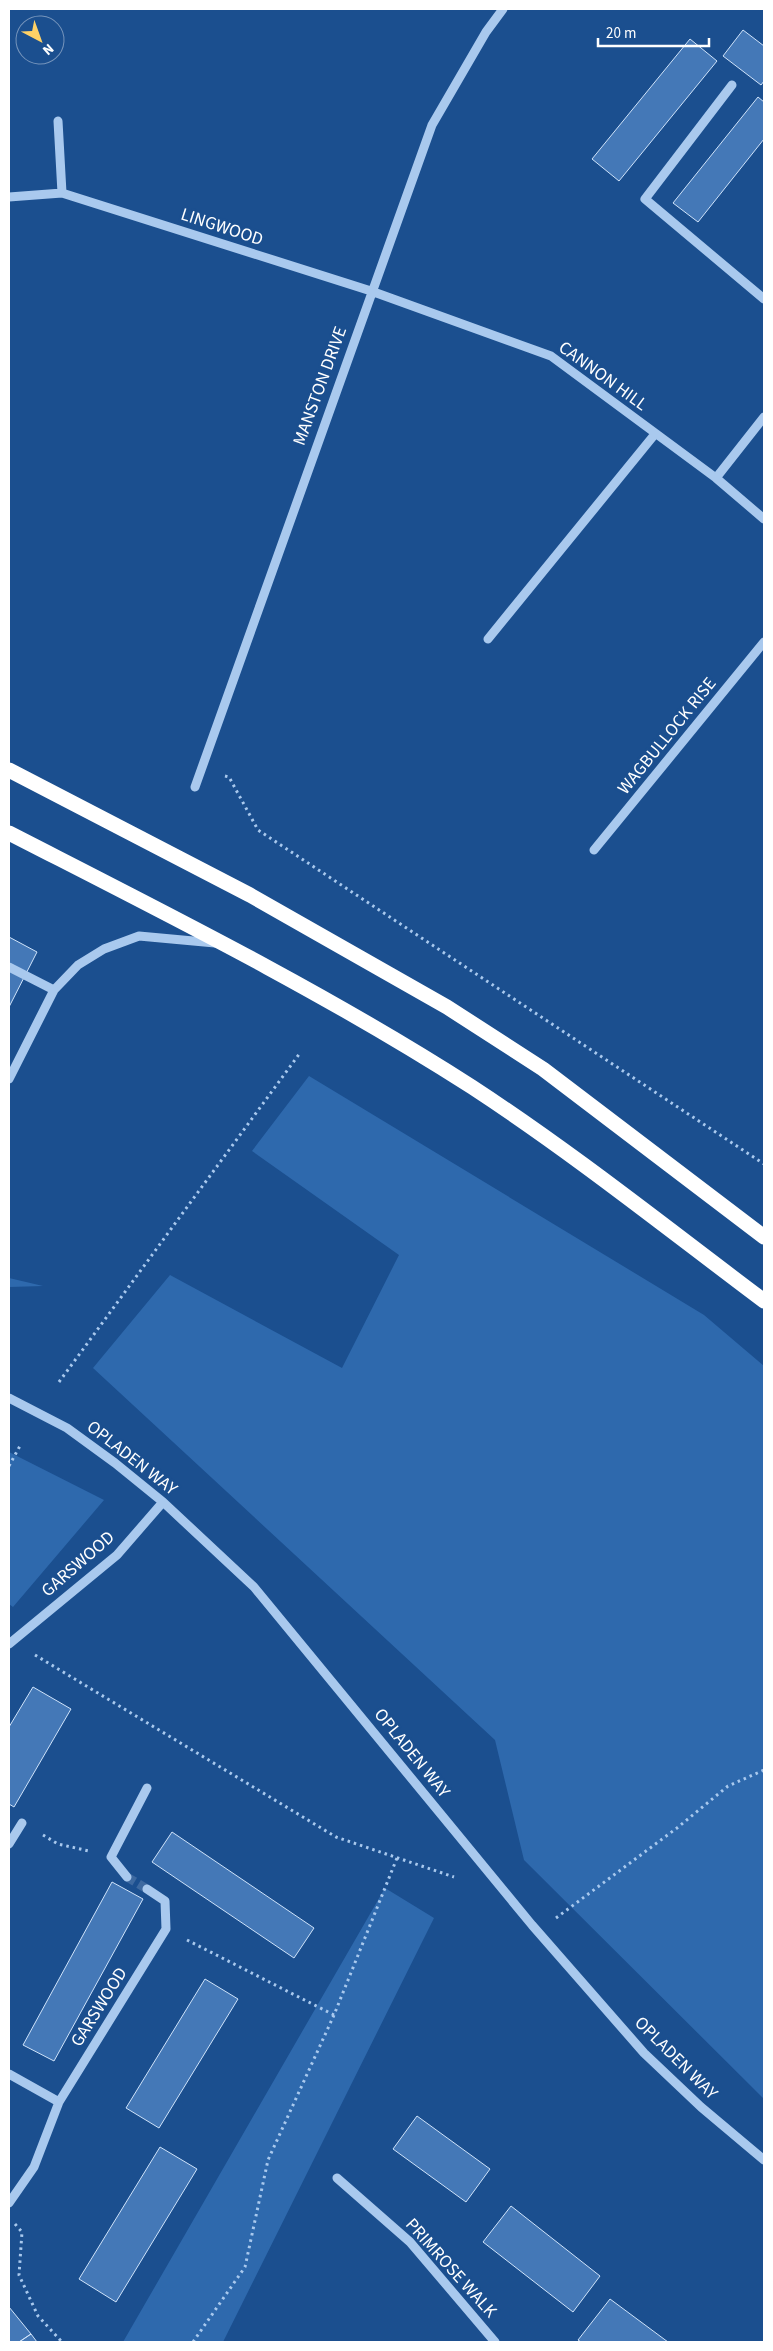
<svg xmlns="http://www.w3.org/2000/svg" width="773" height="2351" font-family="'Source Sans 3',sans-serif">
  <rect width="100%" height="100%" fill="#1b4f8f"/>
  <path fill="#2e69ad" d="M309,1076L704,1315L764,1366V2099L524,1860L495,1740L93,1368L170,1275L342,1368L399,1255L252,1151Z
    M9,1278L43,1286L9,1287Z
    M9,1452L104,1500L13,1607L9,1604Z
    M385,1888L434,1918L223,2342H123Z"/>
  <path fill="#4478b7" stroke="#cfe3fa" d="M743,30L764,46V81L761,85L723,56Z
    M690,39L717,61L619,181L592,159Z
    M758,97L764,102V139L698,222L673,203Z
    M9,937L37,952L9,1007Z
    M33,1687L71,1709L14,1807L9,1804V1727Z
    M172,1832L314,1928L294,1958L152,1862Z
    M112,1882L143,1899L54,2061L23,2045Z
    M205,1979L238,1999L159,2128L126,2108Z
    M417,2116L490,2169L466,2202L393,2149Z
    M160,2147L197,2169L116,2302L79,2279Z
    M511,2206L600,2276L573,2312L483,2242Z
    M610,2299L668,2342H581L578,2340Z
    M9,2307L31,2334L19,2342H9Z
    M31,2334L37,2342H19Z"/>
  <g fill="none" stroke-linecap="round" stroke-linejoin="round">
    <path stroke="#3d69a0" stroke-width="9" stroke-dasharray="9 4.5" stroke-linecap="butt" d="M127,1877L147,1889"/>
    <path stroke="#a9c9ee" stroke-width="3" stroke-dasharray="2.5 4" stroke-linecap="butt" d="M225,776L229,777L258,830L764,1164
      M59,1382L300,1053
      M9,1466L21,1444
      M35,1655L336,1837L454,1877
      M43,1835L58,1844L89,1851
      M556,1918L677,1828L728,1786L764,1770
      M187,1940L334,2015
      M15,2224L22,2232L19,2275L38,2316L62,2342
      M193,2342L245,2267L268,2160L334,2015L397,1858"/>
    <path stroke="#a9c9ee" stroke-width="9" d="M732,85L645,199L764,299
      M58,121L62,193
      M9,197L62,193L371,291L551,356L716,478L764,519
      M716,478L764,417
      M488,639L655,434
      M195,787L432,125L486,32L503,9
      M594,850L764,642
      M9,967L54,990
      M9,1079L54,990L78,965L104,949L139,936L215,943
      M9,1398L67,1428L115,1463L163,1502L254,1587L532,1925L644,2053L701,2107L764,2160
      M9,1644L117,1555L163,1502
      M9,1844L22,1823
      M127,1877L111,1857L147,1788
      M9,2074L59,2102
      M337,2178L410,2242L495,2342
      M9,2203L34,2167L59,2102L166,1929L165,1901L147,1889"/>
    <path stroke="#fff" stroke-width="15" d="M9,770L250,895L447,1007L543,1069L764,1237
      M9,833C165,913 324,992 472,1087C573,1153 668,1229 764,1301"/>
  </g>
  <g text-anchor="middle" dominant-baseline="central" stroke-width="5" stroke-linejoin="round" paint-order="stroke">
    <g font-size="18" fill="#fff" stroke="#1b4f8f">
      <text transform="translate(222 227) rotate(18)">LINGWOOD</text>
      <text transform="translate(603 376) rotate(36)">CANNON HILL</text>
      <text transform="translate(320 386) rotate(-70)">MANSTON DRIVE</text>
      <text transform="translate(667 736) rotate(-51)">WAGBULLOCK RISE</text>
      <text transform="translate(132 1458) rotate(38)">OPLADEN WAY</text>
      <text transform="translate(78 1564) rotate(-41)">GARSWOOD</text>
      <text transform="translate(412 1753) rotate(51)">OPLADEN WAY</text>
      <text transform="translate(99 2007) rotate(-58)">GARSWOOD</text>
      <text transform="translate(676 2058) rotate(45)">OPLADEN WAY</text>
      <text transform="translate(451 2268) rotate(48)">PRIMROSE WALK</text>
    </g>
  </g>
  <rect width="773" height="2351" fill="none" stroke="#ffffff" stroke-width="20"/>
  <g transform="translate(40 40) rotate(139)"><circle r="24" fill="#1b4f8f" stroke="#7695bc"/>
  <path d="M0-4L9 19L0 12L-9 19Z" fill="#ffd166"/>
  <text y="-8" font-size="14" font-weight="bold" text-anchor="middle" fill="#ffffff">N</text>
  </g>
  <path d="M598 38v8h111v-8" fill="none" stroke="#ffffff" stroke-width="2.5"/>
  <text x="606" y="38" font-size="15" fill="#ffffff" stroke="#1b4f8f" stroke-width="4" paint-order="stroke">20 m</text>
</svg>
